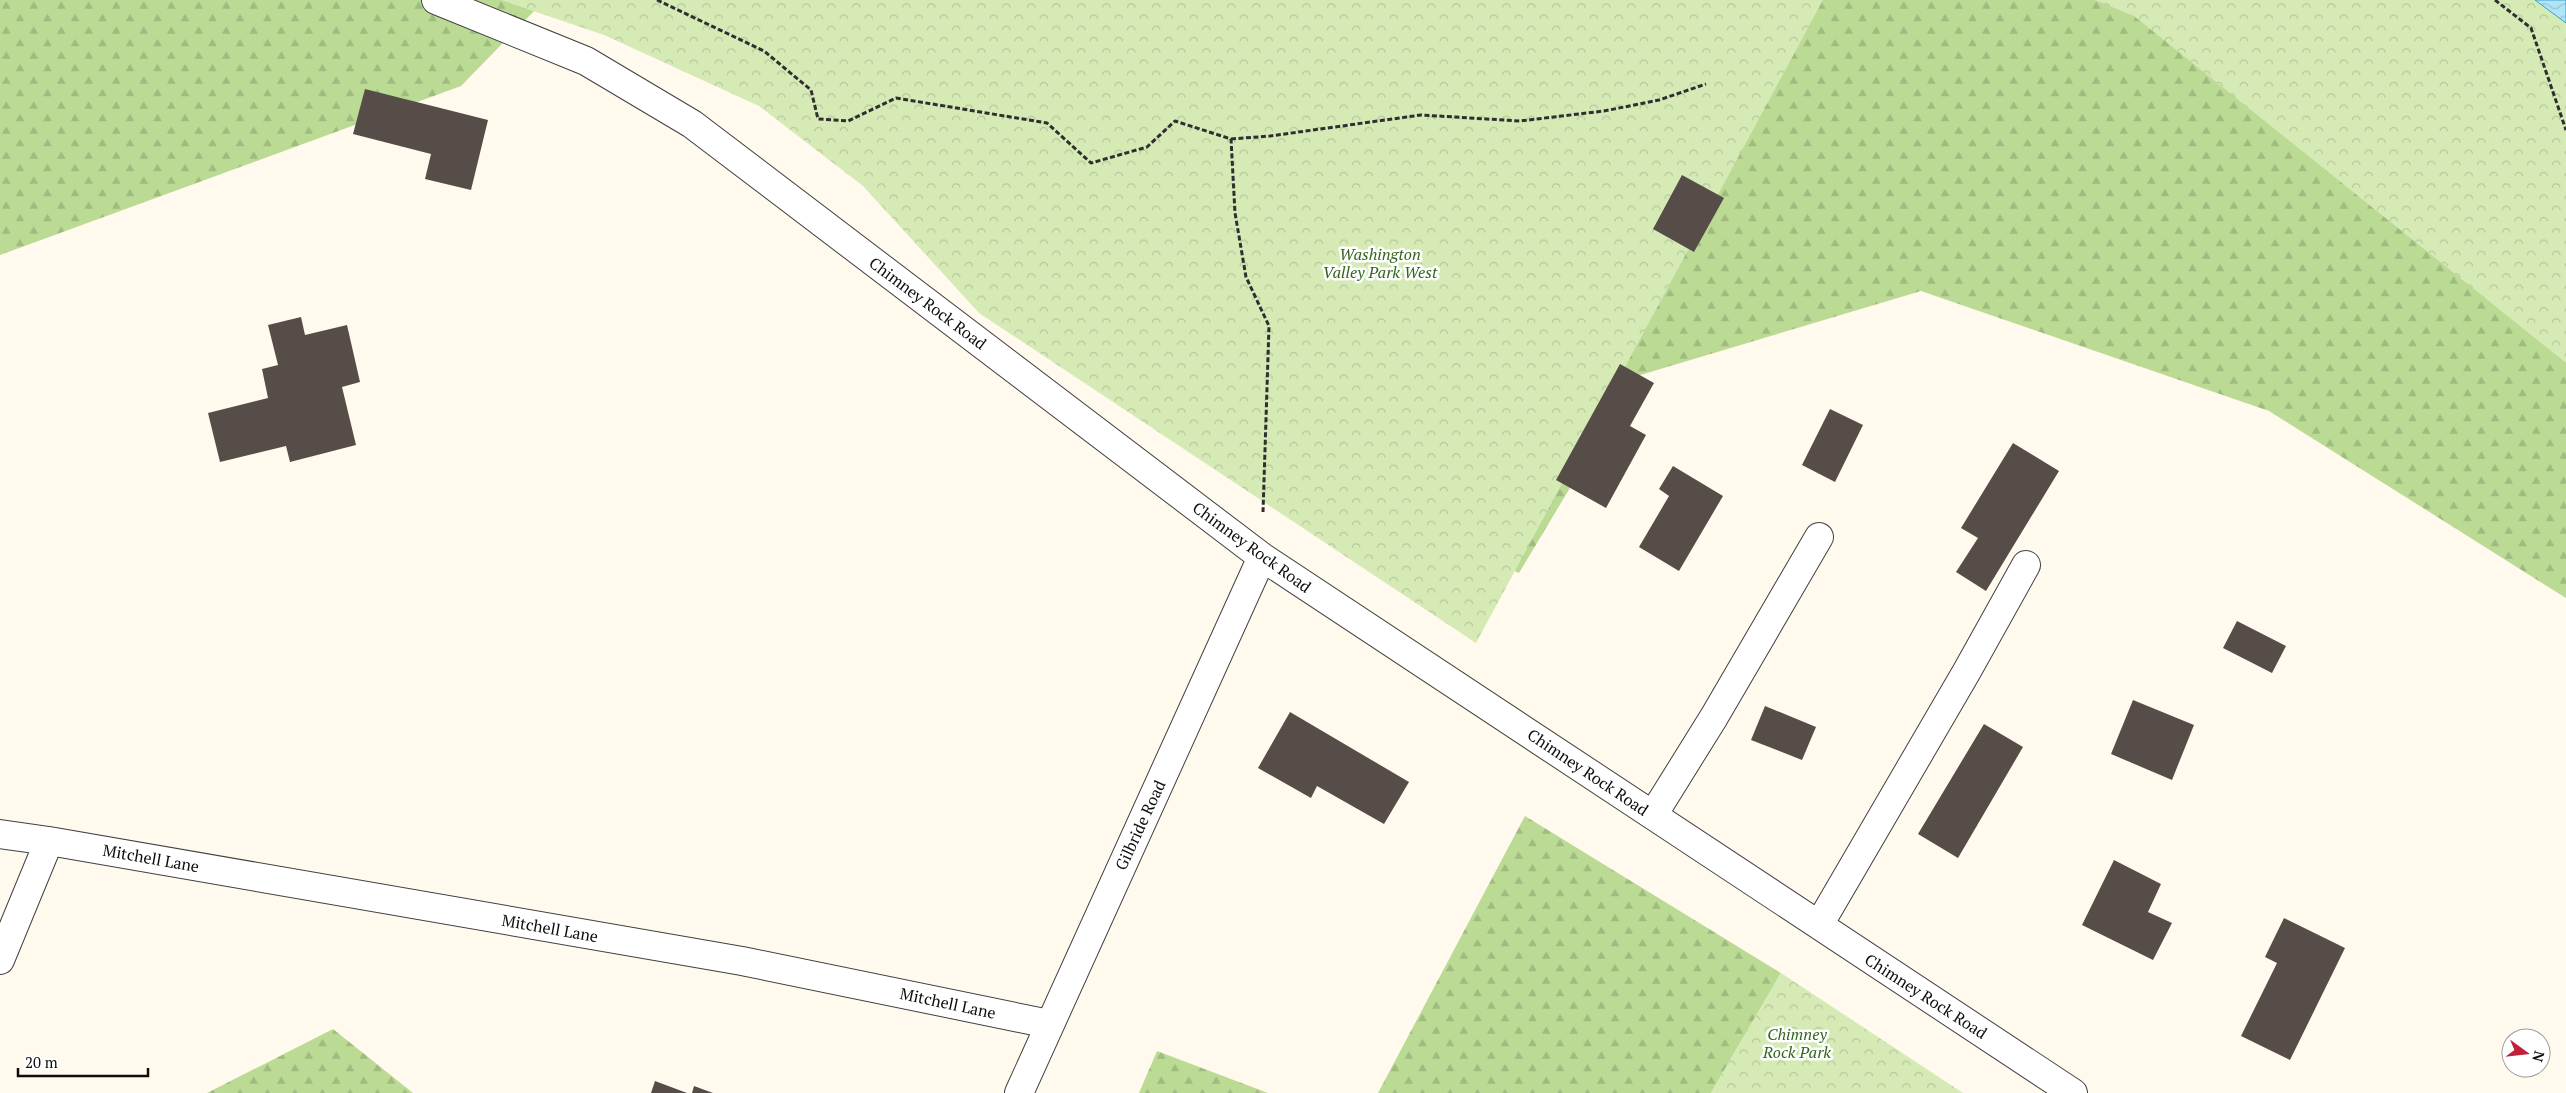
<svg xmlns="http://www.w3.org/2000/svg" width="2566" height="1093" font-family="'PT Serif',serif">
  <defs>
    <pattern id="forest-firs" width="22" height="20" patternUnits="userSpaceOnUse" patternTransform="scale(1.25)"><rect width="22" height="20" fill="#bbdb95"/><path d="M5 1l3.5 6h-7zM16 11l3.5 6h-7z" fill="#a0bb7f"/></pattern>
    <pattern id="park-crowns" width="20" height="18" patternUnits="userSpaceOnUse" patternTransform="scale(1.25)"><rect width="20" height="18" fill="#d6eab6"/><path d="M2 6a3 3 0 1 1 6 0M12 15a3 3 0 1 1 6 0" fill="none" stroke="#b6c89b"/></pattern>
    <pattern id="water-waves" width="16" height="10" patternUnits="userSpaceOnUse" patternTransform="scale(1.25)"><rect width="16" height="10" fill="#b1e4f7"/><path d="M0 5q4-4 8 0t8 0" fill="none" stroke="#97c2d3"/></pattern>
  </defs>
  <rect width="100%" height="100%" fill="#fffaed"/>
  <path fill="url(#forest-firs)" d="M0,0H2535L2566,23V598L2269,411L1921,291L1637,376L1519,573L1232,451L816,130L541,4L461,86L0,255Z
    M1525,816L1781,973L1711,1093H1378Z
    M333,1029L413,1093H207Z
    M1157,1051L1268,1093H1139Z"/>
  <path fill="url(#park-crowns)" d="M501,0H1823L1476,643L979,313L863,186L759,106L604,35Z
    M2095,0H2566V363L2134,16Z
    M1781,973L1963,1093H1711Z"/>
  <path fill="url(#water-waves)" stroke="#36a1d0" d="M2535,0H2566V23Z"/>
  <path fill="#564d49" d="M365,89L488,120L471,190L425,179L431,154L353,134Z
    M1682,175L1724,198L1694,252L1653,229Z
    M301,317L305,335L347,325L360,382L342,387L356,445L290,462L286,446L220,462L208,413L268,398L262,369L278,365L268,325Z
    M1620,364L1654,383L1630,426L1646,435L1606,508L1556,480Z
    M1830,409L1863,425L1835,482L1802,465Z
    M2013,443L2059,471L1986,591L1956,572L1978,538L1961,528Z
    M1673,466L1723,496L1679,571L1639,547L1669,496L1659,489Z
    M2237,621L2286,646L2272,673L2223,648Z
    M2133,700L2194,725L2172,780L2111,754Z
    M1765,706L1816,727L1802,760L1751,740Z
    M1290,712L1409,782L1384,824L1317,786L1311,798L1258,768Z
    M1984,724L2023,747L1958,858L1918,834Z
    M2114,860L2161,884L2148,912L2172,923L2153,960L2082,925Z
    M2284,918L2345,948L2290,1060L2241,1036L2277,963L2265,957Z
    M655,1081L687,1093H651Z
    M694,1086L713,1093H692Z"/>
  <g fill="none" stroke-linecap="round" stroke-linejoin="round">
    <g stroke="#404040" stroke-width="30">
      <path id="minor" d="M436,0L586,61L692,124L1262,557L2073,1093
        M1653,815L1714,717L1819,537
        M0,834L49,841L742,961L1049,1024
        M1819,925L1967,671L2026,565
        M0,960L49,841
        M1019,1093L1262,557"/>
    </g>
    <path stroke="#2f2f2f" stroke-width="3" stroke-dasharray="5 2.5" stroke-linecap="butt" d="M657,0L764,51L811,90L818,119L848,121L896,98L1047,123L1091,163L1147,147L1175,121L1231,139L1235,213L1246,277L1269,326L1263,512
      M2495,0L2531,28L2566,130
      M1231,139L1270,136L1421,115L1520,121L1604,111L1659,100L1706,84"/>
    <use href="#minor" stroke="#fff" stroke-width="28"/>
  </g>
  <g text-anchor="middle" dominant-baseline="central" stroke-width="5" stroke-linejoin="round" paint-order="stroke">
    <g font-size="16" font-style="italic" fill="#32661c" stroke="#fff">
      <text x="1380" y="254">Washington<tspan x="1380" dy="18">Valley Park West</tspan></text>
      <text x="1797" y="1034">Chimney<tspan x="1797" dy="18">Rock Park</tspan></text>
    </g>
    <g font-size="16" fill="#0d0d0d" stroke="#fff">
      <text transform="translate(928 303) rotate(37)">Chimney Rock Road</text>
      <text transform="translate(1252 547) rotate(36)">Chimney Rock Road</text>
      <text transform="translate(1588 772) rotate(34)">Chimney Rock Road</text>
      <text transform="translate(1140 825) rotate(-65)">Gilbride Road</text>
      <text transform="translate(151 858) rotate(10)">Mitchell Lane</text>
      <text transform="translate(550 928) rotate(10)">Mitchell Lane</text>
      <text transform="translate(1926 996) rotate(33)">Chimney Rock Road</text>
      <text transform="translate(948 1003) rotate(12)">Mitchell Lane</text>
    </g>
  </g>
  <g transform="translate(2526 1053) rotate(105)"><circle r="24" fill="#ffffff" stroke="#9e9e9e"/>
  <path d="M0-4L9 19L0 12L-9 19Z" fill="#c02239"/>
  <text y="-8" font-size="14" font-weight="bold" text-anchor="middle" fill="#0d0d0d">N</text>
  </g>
  <path d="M18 1068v8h130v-8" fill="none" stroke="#0d0d0d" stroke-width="2.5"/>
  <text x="25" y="1068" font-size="15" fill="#0d0d0d" stroke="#ffffff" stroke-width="4" paint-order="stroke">20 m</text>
</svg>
